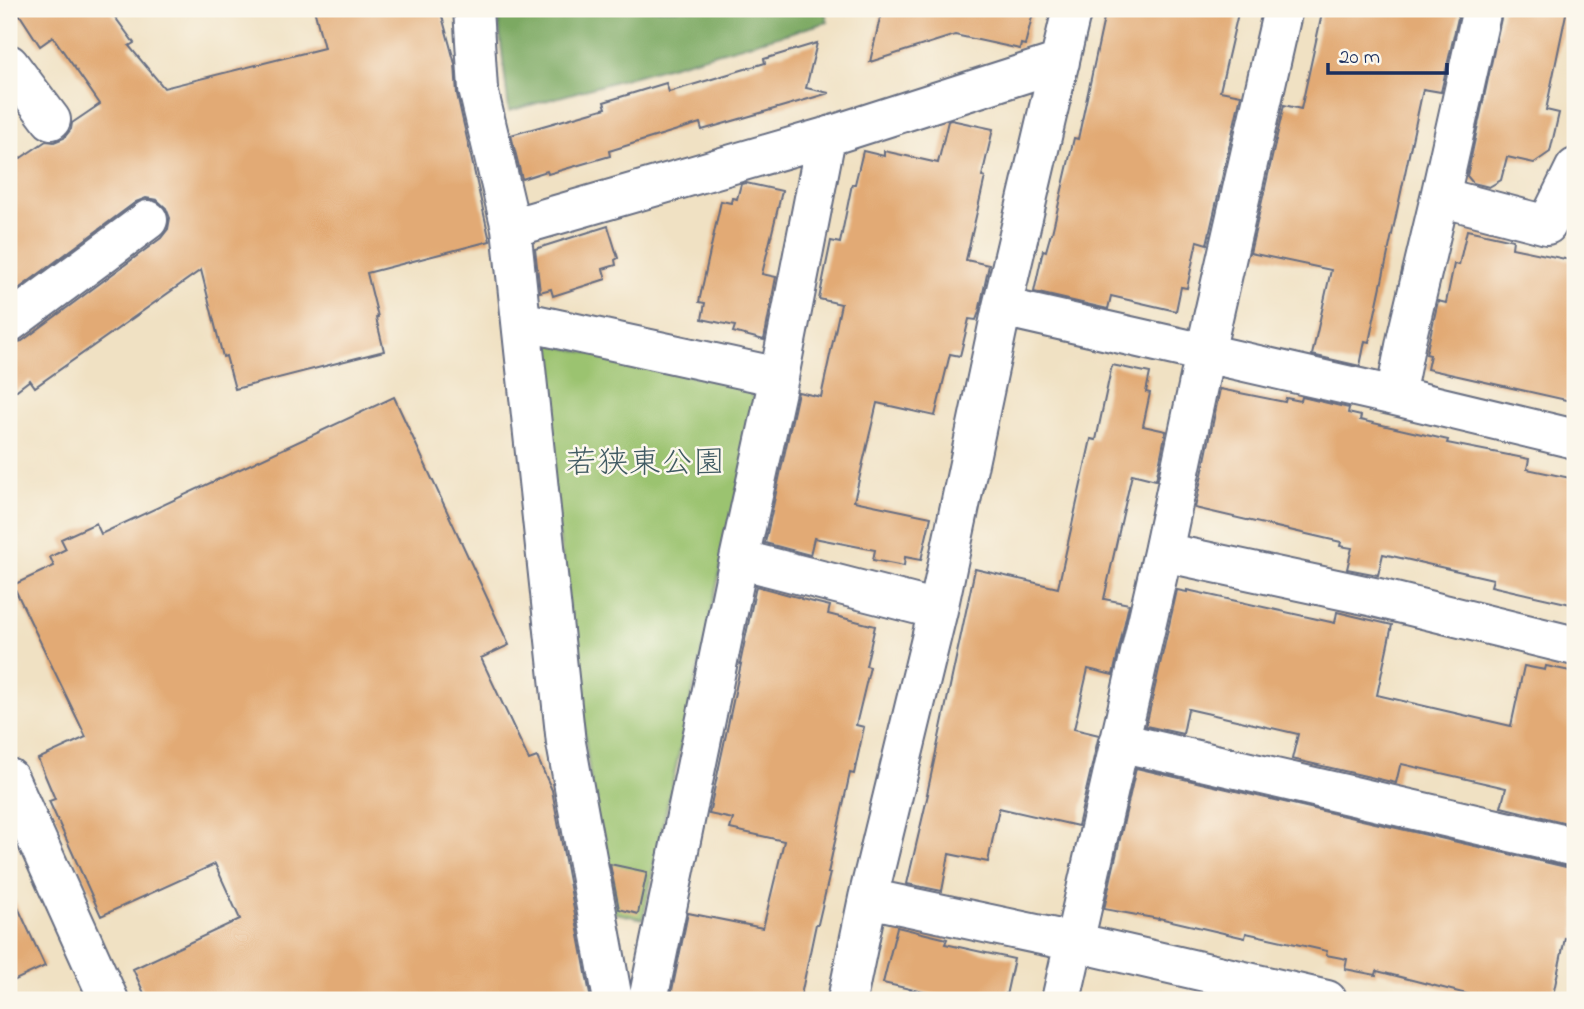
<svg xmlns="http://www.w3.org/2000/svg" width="1584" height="1009" font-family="'Indie Flower','Klee One',sans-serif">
  <rect width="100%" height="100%" fill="#fbf7ec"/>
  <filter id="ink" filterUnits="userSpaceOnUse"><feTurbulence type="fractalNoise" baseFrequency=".0143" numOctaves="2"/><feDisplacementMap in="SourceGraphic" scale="14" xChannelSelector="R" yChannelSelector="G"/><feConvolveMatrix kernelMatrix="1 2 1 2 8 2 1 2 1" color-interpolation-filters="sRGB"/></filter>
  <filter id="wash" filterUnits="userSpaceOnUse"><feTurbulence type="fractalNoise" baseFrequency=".00686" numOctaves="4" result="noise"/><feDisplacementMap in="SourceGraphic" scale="28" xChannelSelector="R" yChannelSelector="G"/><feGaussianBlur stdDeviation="1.57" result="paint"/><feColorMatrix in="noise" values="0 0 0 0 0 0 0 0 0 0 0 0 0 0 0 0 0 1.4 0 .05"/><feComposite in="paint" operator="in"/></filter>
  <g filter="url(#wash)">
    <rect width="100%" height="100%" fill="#f0e1c3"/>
    <path fill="#9bc36f" stroke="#5b7966" stroke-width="2" d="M549,344L746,388L758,403L656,855L643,919L607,911L536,354Z"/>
    <path fill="#7ca962" stroke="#4c6c60" stroke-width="2" d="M497,9H824L828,22L509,111Z"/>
    <g id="blocks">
      <path fill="#e2aa75" d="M16,9H109L134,43L129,46L164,88L324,48L314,9H440L455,64L457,94L490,241L367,273L378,317L376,318L384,351L235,389L226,356L223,357L201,270L35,387L30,380L9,396V344L22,341L161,238L168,229L170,218L166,208L157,200L146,198L136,202L9,296V166L46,141L54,142L64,138L71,129L72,123L100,104L53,37L40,46Z
        M882,9H1034L1025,45L1021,44L1020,49L955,35L870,62Z
        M1106,9H1239L1220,91L1241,95L1207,244L1197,241L1187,288L1181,287L1176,311L1111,296L1108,309L1034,292L1043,250L1046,251L1051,233H1052L1074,138L1078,139Z
        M1323,9H1460L1441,92L1423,89L1369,342L1365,341L1360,366L1312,355L1331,270L1250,253L1284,105L1301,109Z
        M1503,9H1567L1546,110L1559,113L1550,152L1534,163L1507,157L1501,180L1489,187L1473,183L1467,176Z
        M817,43L806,88L829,93L702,130L700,123L609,151L610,156L548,174L547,171L522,179L511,135L606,108L604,102L666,83L669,92L765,63L764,59Z
        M951,120L993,129L982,176L985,177L966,260L989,265L979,312L976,320L969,319L960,356L950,354L935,416L877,403L854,501L931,517L921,560L905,557L904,566L873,560L875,550L814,538L810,555L765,543L798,392L821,397L841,304L819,299L831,241L840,243L852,184H855L863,151L884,156V151L938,163L948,121Z
        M746,183L782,191L762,274L776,277L764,340L733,332L735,326L702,319L705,303L699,302L721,201L731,203L732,198L737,199L741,184Z
        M608,226L618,258L615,260L616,265L603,269L606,279L553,296L551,289L540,292L535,249Z
        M1467,230L1513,240L1512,248L1575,261V402L1427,369L1430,355L1426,354L1438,301L1446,303L1454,264L1459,265Z
        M1112,365L1150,373L1146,392L1150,393L1143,426L1166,431L1156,480L1132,474L1122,518L1104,599L1129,604L1113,675L1088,669L1074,729L1099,735L1078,826L999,808L988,862L949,854L942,891L907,884L928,794H927L975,569L1058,588L1091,439L1096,440Z
        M1220,389L1285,402L1286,398L1301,401L1302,397L1349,408L1348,413L1361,416L1360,420L1448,440L1447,443L1529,459L1527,469L1575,479V605L1491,586L1493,579L1383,554L1378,575L1347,569L1352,548L1340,546L1341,542L1195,508Z
        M394,397L509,645L481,658L529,760L537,757L552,790L591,1000H147L133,969L240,919L215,864L101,916L49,801L55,799L38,759L86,737L13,585L54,566L50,557L66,549L61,539L96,523L101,534Z
        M756,586L801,598V599L830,606L828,614L875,626L866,666L870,667L856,725L864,727L854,774L850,773L828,873H830L818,924H816L800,1000H670L688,913L763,928L784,841L730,829L733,819L709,814L741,664H740Z
        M1177,590L1187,592V590L1335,623L1337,612L1392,625L1377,695L1511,726L1524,666L1545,670L1546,666L1575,672V825L1501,807L1506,788L1402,764L1400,766L1396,783L1292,759L1298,734L1188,709L1183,734L1146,726Z
        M1136,768L1570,868H1575V940L1565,938L1552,1000H1490L1377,971L1376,975L1345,969L1347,959L1326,955L1327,951L1246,933L1245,938L1159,918V919L1104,909Z
        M610,864L647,872L638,914L619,909Z
        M9,888L45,966L9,983Z
        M897,927L947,939L945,944L1014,959L1005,1000H959L883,983Z"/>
    </g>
  </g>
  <g filter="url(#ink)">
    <use href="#blocks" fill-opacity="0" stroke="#666d81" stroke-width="2"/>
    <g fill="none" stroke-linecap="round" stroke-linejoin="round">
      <g stroke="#666d81" stroke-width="42">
        <path id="minor" d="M473,9L478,89L511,228L566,743L613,1000
          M1283,9L1205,353L1395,396L1575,439
          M9,64L51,120
          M1440,197L1482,9
          M511,228L826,137L1060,62
          M1002,307L1205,353L1163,552L1374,597L1575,646
          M521,321L779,377L826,137
          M9,323L148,220
          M1395,396L1407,336L1440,197L1547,225L1575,168
          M739,559L938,610
          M1119,742L1575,847
          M9,778L109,1000
          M868,898L1074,942L1327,1000
          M648,1000L739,559L779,377
          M847,1000L868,898L938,610L1002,307L1072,9
          M1061,1000L1163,552"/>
      </g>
      <use href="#minor" stroke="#fff" stroke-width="38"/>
    </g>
  </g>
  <g text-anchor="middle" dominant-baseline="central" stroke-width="5" stroke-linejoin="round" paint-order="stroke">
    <g font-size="32" fill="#415b63" stroke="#fbf7ec">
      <text x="645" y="464">若狭東公園</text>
    </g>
  </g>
  <rect width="1584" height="1009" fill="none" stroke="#fbf7ec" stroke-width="35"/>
  <path d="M1328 63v10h119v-10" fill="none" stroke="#1b2f5e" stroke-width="3.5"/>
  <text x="1339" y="63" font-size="21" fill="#1b2f5e" stroke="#fbf7ec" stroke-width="5" paint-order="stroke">20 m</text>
</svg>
